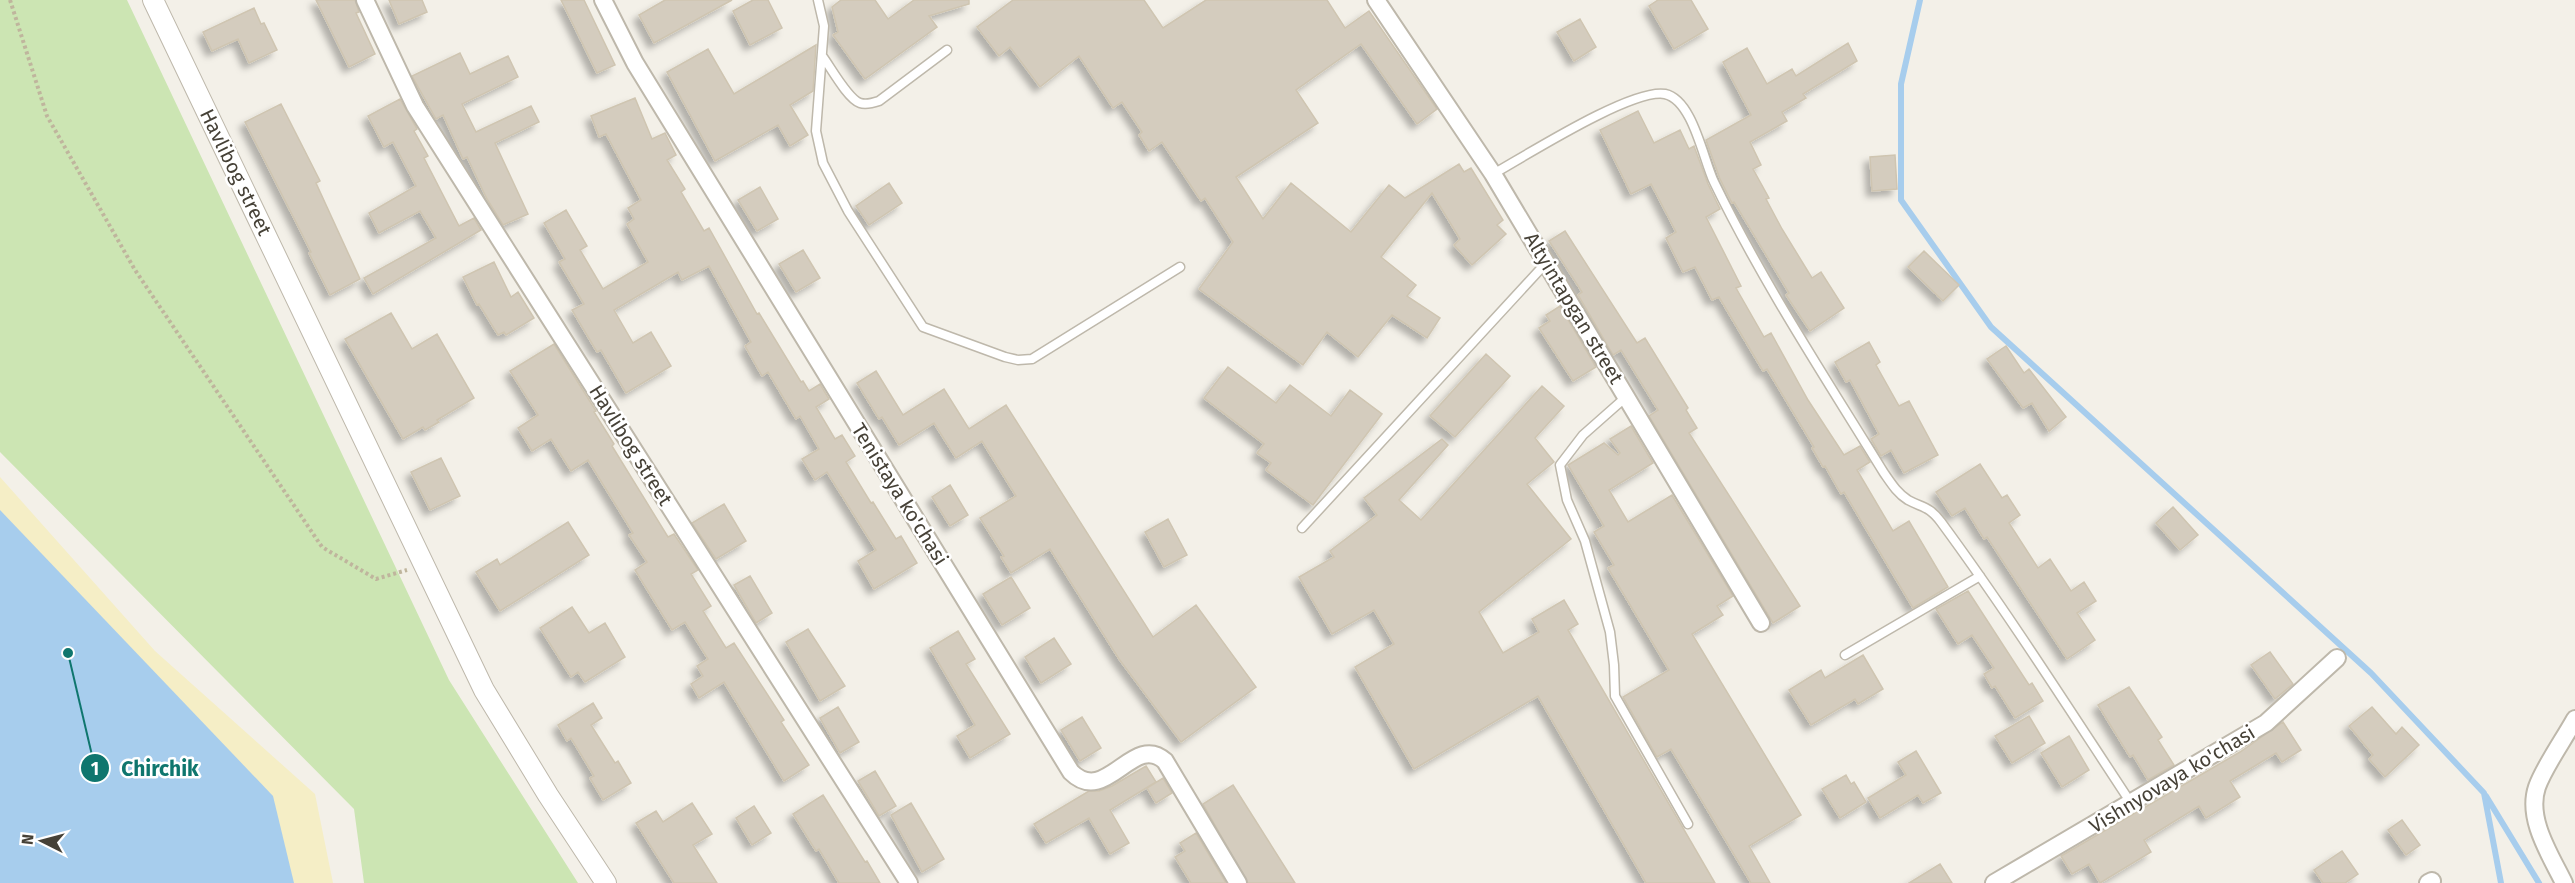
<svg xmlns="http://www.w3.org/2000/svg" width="2575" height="883" font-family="'Fira Sans',sans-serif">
  <defs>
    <filter id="shadow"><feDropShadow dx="-5.5" dy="5.5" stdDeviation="3" flood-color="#0004"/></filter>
  </defs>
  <rect width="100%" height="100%" fill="#f3f0e8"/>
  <path fill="#cce5b3" d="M0,0H127L449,680L578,883H364L354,809L0,452Z"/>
  <path fill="#f5eec6" d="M0,477L155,651L315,794L333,883H0Z"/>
  <path fill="#a7cded" d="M0,510L273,796L294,883H0Z"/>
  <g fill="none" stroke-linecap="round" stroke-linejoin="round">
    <path stroke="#a7cded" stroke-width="6" d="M1920,0L1901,84V200L1991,327L2371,673L2484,793L2501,883
      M2486,796L2539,883"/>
  </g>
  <path fill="#d4ccbe" stroke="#cfc5b1" stroke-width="1.5" filter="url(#shadow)" d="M316,0H355L359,12L356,13L375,54L349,67Z
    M389,0H422L427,12L399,24Z
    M561,0H584L615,65L597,73Z
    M665,0H732L654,43L639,15Z
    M753,0H768L782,28L750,45L733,11Z
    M841,0H875L888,19L914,0H969V4L929,16L937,27L865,79L833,35L838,32L832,7Z
    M1013,0H1144L1163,28L1206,0H1327L1345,28L1369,11L1437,109L1417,124L1361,44L1296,90L1318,123L1236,177L1263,219L1291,183L1351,232L1389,185L1405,198L1459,164L1464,172L1471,168L1503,220L1497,225L1506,234L1472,265L1454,245L1460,239L1432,193L1381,257L1416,285L1407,296L1440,318L1427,338L1392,315L1358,357L1327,332L1303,365L1199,289L1233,242L1205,198L1201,201L1162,142L1149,151L1139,135L1142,132L1122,102L1113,108L1079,56L1040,87L1010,47L999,56L977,27Z
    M1658,0H1691L1708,29L1674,49L1649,6Z
    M254,8L261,24L264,23L277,50L249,63L238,39L212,51L203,32Z
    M1580,19L1596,47L1574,61L1557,32Z
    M1848,43L1857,61L1803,94L1806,98L1782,112L1787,121L1750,142L1761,165L1753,169L1769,198L1766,199L1782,229L1812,278L1821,272L1844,308L1810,331L1786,295L1789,293L1734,202L1732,203L1720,179L1706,140L1751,115L1723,62L1747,48L1767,84L1792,69L1796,76Z
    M816,45L813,91L790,105L808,135L790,146L778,125L715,161L667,72L708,49L734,94Z
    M460,53L470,74L508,56L518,77L462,104L476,132L531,106L539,122L495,143L528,214L503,225L487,199L467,157L463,159L443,115L436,119L412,76Z
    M635,98L652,139L665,133L676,155L667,160L685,189L681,192L704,231L709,228L757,314L759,313L801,382L803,381L809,391L820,384L829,399L816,407L835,439L842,435L855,456L846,462L871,503L873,502L896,539L901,536L917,563L874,589L858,561L876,550L827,472L815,480L802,459L819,449L800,416L796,419L768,372L762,376L745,346L751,342L709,266L682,280L678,272L614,310L633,343L651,332L671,366L626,393L601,350L597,352L572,310L584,304L559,262L565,259L544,223L566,210L587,246L580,250L603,289L648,262L627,224L634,219L628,208L641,200L606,134L599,137L591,116Z
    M400,99L417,129L414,131L428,156L424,158L459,226L474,218L481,230L373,294L364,278L436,238L420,211L379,233L369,213L416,186L393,142L384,147L368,116Z
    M281,104L320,181L316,183L360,279L330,295L309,253L311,252L245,122Z
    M1638,111L1654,143L1680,130L1689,149L1694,146L1708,184L1720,209L1706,217L1741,286L1736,288L1764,337L1771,333L1808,400L1844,455L1860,446L1870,462L1857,470L1893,531L1909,521L1948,587L1913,608L1844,492L1841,494L1825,466L1823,467L1812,448L1814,447L1767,369L1763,371L1719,297L1712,300L1695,267L1683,272L1666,238L1676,232L1651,184L1631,194L1600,130Z
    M1895,155L1897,189L1872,191L1870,157Z
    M889,183L902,203L869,225L856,206Z
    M760,187L778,219L757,231L738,200Z
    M1565,231L1637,343L1645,338L1688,408L1686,410L1697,428L1689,433L1800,606L1773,623L1649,416L1658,410L1621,350L1613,355L1578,295L1582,292L1549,241Z
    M803,250L820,278L796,292L779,264Z
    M1924,251L1959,285L1943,301L1908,267Z
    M494,262L511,297L518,292L534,318L506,335L504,332L498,335L479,304L477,305L463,277Z
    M1560,306L1596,367L1573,381L1539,328L1550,321L1546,315Z
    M391,313L412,349L437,334L474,398L437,420L439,422L425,430L423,427L403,439L345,339Z
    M1869,342L1880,362L1876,365L1899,406L1909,401L1938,455L1904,473L1891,450L1881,456L1871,439L1879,434L1850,380L1846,382L1835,362Z
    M554,344L596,411L594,412L614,444L612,446L668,537L674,534L698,570L691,574L711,606L703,611L726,648L734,643L784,720L781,722L809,765L784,781L724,682L699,698L691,684L703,676L697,666L708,659L685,622L672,630L635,570L647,562L629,535L633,533L588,460L571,471L551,439L532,451L518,428L538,415L510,371Z
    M2006,346L2024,373L2029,369L2066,417L2049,431L2032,403L2023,408L1987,359Z
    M1486,354L1510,376L1455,437L1430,416Z
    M1228,367L1276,403L1290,385L1331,416L1350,390L1382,414L1313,505L1266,470L1271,463L1257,453L1264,444L1204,398Z
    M876,371L903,415L944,389L969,429L1006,405L1153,637L1196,605L1256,687L1181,742L1119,659L1050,549L1011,573L1001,557L1004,556L980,518L1016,496L982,441L956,458L934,423L899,445L882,417L879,419L857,383Z
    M1542,386L1564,406L1535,438L1554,462L1527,484L1571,539L1479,612L1503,653L1539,632L1532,619L1564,600L1578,624L1568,630L1715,883H1646L1538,696L1414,769L1355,667L1394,644L1374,610L1332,634L1299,577L1334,557L1330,551L1377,515L1364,498L1442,439L1448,445L1399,500L1421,520Z
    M1631,426L1653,463L1609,490L1628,522L1672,495L1733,596L1717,606L1723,615L1692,634L1801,815L1749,846L1770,883H1751L1671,749L1657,757L1623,697L1669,670L1608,568L1614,565L1594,532L1604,526L1568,465L1604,443L1618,455L1620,453L1610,439Z
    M441,458L460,496L430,510L411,472Z
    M1980,464L2002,498L2007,495L2020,515L2009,523L2038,568L2050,559L2071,591L2084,582L2096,601L2077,613L2095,640L2067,659L1987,537L1984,539L1965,508L1952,516L1936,492Z
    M950,485L968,515L950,526L932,497Z
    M724,504L746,541L716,559L692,523Z
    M2173,507L2198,535L2180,550L2156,523Z
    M1168,519L1187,555L1164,567L1145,532Z
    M568,522L589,555L500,611L476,572L497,559L500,565Z
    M750,576L772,613L756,623L734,585Z
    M1011,577L1030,608L1002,625L983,594Z
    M1968,591L2029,685L2032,683L2043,701L2015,718L1995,686L1992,688L1984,674L1994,668L1972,635L1958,644L1936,609Z
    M572,607L589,633L605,623L625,657L585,682L578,672L571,677L540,628Z
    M808,629L845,686L820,701L786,642Z
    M958,631L975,659L966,664L1010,734L970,758L957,736L975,725L930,648Z
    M1054,638L1071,664L1041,683L1025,657Z
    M2270,652L2293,684L2275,699L2251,665Z
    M1863,655L1883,689L1858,704L1855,699L1811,725L1789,690L1821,670L1825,678Z
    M2129,687L2162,737L2158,740L2174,765L2148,780L2133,755L2130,757L2098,705Z
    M593,703L602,718L591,725L615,763L618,761L631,783L603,800L590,778L594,776L571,738L567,741L558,725Z
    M838,707L859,742L840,753L820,718Z
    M2372,707L2396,734L2402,727L2419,745L2385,777L2369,759L2373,755L2349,726Z
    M2029,716L2045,743L2012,763L1995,736Z
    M1082,717L1101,748L1080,761L1061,730Z
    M2283,722L2301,750L2282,762L2276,753L2230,781L2240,797L2206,818L2199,806L2144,840L2151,852L2100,883L2089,864L2072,874L2061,856L2240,752Z
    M2069,736L2089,770L2062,787L2041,753Z
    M1916,751L1941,793L1923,803L1918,795L1880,818L1868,798L1906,775L1898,762Z
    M1146,766L1156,782L1110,810L1129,843L1110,854L1089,818L1046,843L1034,824L1089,791H1099L1112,786Z
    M875,771L896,806L879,816L858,781Z
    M1846,775L1851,784L1854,782L1866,802L1840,818L1822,789Z
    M1163,778L1172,793L1156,803L1147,788Z
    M1233,785L1295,883H1248L1203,804Z
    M823,795L865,862L867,861L880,883H839L819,849L816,851L793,814Z
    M692,803L712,834L693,845L717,883H674L636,823L656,811L663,822Z
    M911,803L944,859L922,872L891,815Z
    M754,806L771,833L752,845L736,818Z
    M2402,820L2420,845L2406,855L2388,830Z
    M1196,833L1226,883H1191L1175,857L1185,851L1180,843Z
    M2342,851L2358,874L2345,883H2323L2314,870Z
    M1940,864L1952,883H1909Z"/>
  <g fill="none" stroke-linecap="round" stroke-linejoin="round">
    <g stroke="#beb8ab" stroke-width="11">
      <path id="service" d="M818,0L824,26L816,131L823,163L848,211L923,327L1005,357L1018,360L1032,359L1180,267
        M823,57C831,68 848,99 860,103C866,105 873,103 879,101L947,50
        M1493,174C1527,155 1632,88 1665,94C1693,100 1703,159 1714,182C1763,283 1825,377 1884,473C1891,483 1897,493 1908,500C1923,508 1929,506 1941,522C2008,613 2069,709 2131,803
        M1626,397L1583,435L1560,465L1567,500L1585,541L1610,632L1614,665L1615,696L1688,824
        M1302,528L1546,263
        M1845,655L1980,576"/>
    </g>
    <g stroke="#beb8ab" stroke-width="20">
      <path id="minor" d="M365,0L415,106L909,883
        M603,0L635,63L1071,772C1106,807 1133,732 1165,761L1238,883
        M1376,0L1493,174L1761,623
        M1994,883L2266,723L2337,658
        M2428,883L2432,881
        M2564,883C2551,856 2526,819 2537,787C2544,767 2564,739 2575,719"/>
    </g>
    <g stroke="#beb8ab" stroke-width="22">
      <path id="tertiary" d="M153,0L484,690L548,795L606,883"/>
    </g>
    <path stroke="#bfb59d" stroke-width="4" stroke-dasharray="3 3" stroke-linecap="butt" d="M10,0L47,116L135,270L322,547L376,579L407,570"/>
    <use href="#service" stroke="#fff" stroke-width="8"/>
    <use href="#minor" stroke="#fff" stroke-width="16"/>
    <use href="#tertiary" stroke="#fff" stroke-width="20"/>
  </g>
  <g text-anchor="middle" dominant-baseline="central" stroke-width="5" stroke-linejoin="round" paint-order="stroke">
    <g font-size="20" fill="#464137" stroke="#fff">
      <text transform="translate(236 172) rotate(64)">Hаvlibog street</text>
      <text transform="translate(1574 308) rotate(59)">Altyintapgan street</text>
      <text transform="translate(631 445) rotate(58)">Hаvlibog street</text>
      <text transform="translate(900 494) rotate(58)">Tenistaya ko'chasi</text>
      <text transform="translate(2172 779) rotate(-31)">Vishnyovaya ko'chasi</text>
    </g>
  </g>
  <path fill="none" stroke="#0f766e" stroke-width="2" d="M68 653L95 768"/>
  <g fill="#0f766e" stroke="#fff" stroke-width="2">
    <circle cx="68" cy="653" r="6"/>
    <circle cx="95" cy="768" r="15"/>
  </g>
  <g font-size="18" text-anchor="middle" font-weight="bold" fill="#fff">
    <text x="95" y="775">1</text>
  </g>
  <g font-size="21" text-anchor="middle" font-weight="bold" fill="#0f766e" stroke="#fff" stroke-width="5" stroke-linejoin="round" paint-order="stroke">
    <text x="160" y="776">Chirchik</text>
  </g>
  <g transform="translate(42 841) rotate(276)" stroke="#ffffff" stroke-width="4.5" paint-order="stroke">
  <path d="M0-4.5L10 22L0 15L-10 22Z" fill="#464137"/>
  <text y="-9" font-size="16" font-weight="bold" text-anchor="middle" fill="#464137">N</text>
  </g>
</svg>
